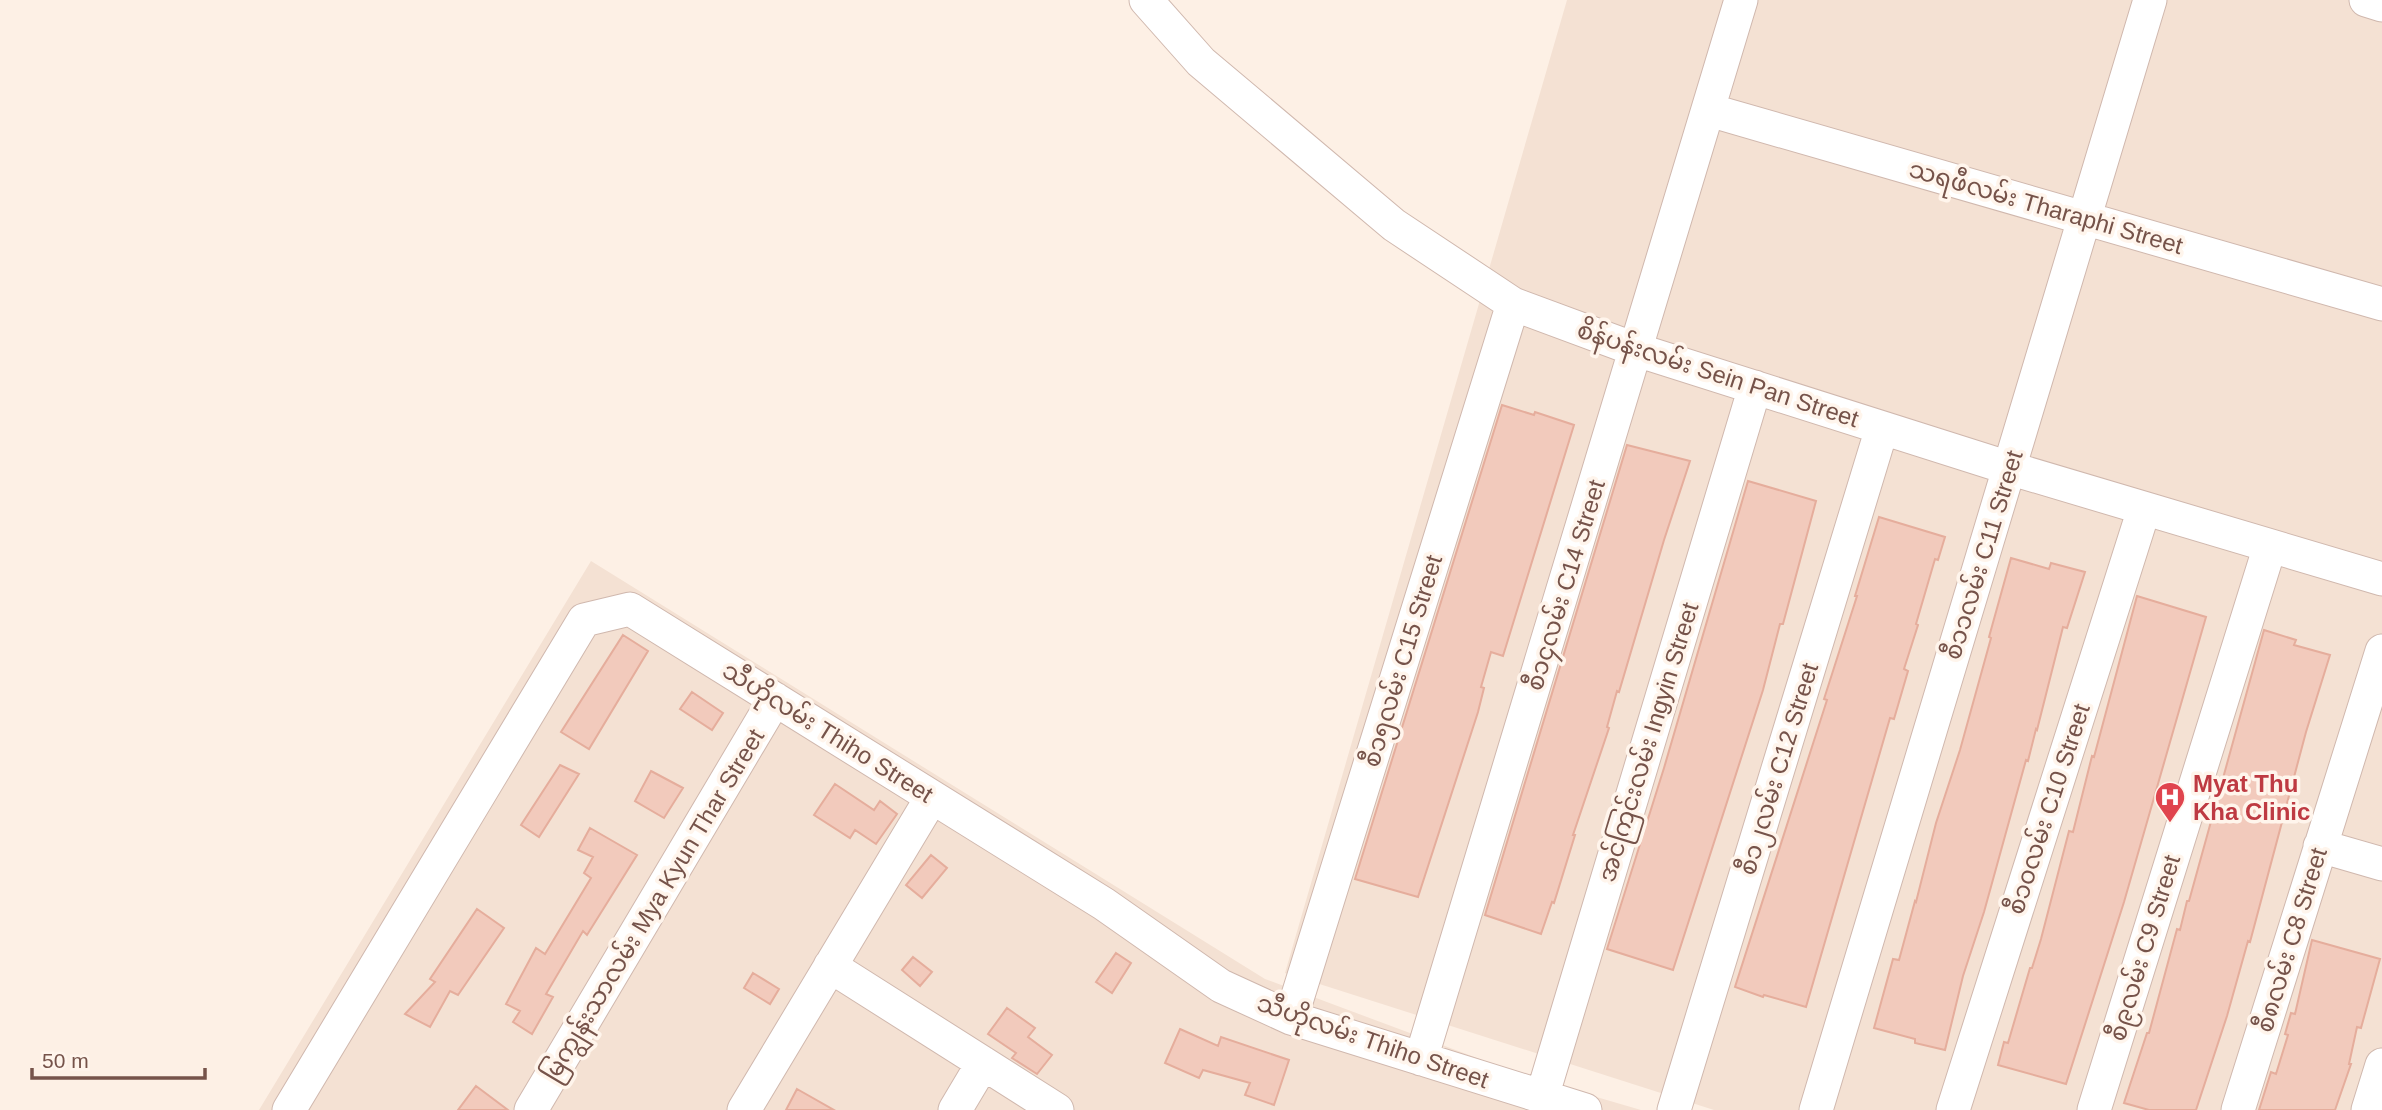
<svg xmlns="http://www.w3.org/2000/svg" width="2382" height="1110" font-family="Helvetica,'Noto Sans Myanmar',sans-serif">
  <rect width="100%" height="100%" fill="#fdf0e5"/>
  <path fill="#f4e1d3" d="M1567,0H2382V1110H1714L1285,973Z
    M591,561L1265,979L1528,1077L1641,1110H259Z"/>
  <path fill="#f2cabc" stroke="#e5ad9c" stroke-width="2" d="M1502,405L1534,415L1535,412L1574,425L1503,656L1491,652L1481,687L1484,688L1478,712L1418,897L1355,879Z
    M1627,445L1690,461L1664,540L1619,692L1617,691L1607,727L1609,728L1573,835H1575L1554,903L1552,902L1541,934L1485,915Z
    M1748,481L1816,501L1783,624H1780L1763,690L1673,970L1607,949L1664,768Z
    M1879,517L1945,537L1938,560L1935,559L1916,624L1918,625L1904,669L1908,671L1894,719L1890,718L1806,1007L1764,995L1763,997L1735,987L1827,700L1824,699L1857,596H1855Z
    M2011,558L2049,569L2051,563L2085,572L2067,628L2063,627L2037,730L2036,729L2028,761L2026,760L1984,912L1963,976L1945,1050L1915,1043V1039L1874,1028L1893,959L1899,960L1915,901L1916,902L1936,823L1960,750L1991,638L1989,637Z
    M2137,596L2206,617L2124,902L2066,1084L1998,1065L2004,1042L2008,1043L2030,968H2032L2041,939L2069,831L2073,832L2092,756L2094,757Z
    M2264,630L2296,640L2294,645L2330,655L2306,732L2250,942L2248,941L2227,1016L2196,1110H2149L2124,1103L2147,1033H2149L2177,929L2180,930L2187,901H2189Z
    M623,635L648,651L589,749L561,732Z
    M692,692L723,713L712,730L680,709Z
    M560,765L579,774L539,837L521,825Z
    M651,771L683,788L664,818L635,801Z
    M835,784L874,810L880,801L897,814L876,844L855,830L850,838L814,815Z
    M590,828L637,855L587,935L583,931L546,994L553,997L532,1034L513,1022L520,1011L506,1004L536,948L545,954L591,878L584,873L593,857L578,850Z
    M931,855L947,868L922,898L906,885Z
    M477,909L504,928L458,995L450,991L430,1027L405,1014L435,982L430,979Z
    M2312,940L2380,959L2361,1028L2357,1027L2349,1064H2351L2335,1110H2259L2271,1072L2276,1074L2288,1035L2285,1034L2291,1013L2295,1014Z
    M1116,953L1131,963L1112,993L1096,982Z
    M913,957L932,972L920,986L902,970Z
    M753,973L779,989L770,1004L744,988Z
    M1007,1008L1035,1028L1028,1037L1052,1055L1037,1074L1012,1058L1016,1053L988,1034Z
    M1180,1029L1218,1046L1221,1037L1289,1060L1274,1105L1245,1095L1250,1083L1203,1070L1199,1078L1165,1063Z
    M476,1086L508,1110H458Z
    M797,1089L834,1110H786Z"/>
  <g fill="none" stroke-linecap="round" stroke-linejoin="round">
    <g stroke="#d0b8ae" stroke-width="35">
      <path id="minor" d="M1146,0L1201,62L1394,225L1513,304L1637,350L2009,468L2382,579
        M2366,0L2382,5
        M1709,110L2382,304
        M2320,846L2382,864
        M830,966L1057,1110
        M1291,1018L1513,304
        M1421,1059L1741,0
        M1542,1097L1755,387
        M289,1110L584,620L630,609L1104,904L1221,986L1291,1018L1585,1110
        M531,1110L775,699
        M744,1110L932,797
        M955,1110L983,1063
        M1674,1110L1882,428
        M1816,1110L2150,0
        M1953,1110L2144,509
        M2094,1110L2270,546
        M2238,1110L2382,651
        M2368,1110L2382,1065"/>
    </g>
    <use href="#minor" stroke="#fff" stroke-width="33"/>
  </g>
  <defs>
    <g id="hospital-pin" transform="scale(1.575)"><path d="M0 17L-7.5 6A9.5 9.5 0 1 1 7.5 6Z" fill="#e0444e" stroke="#fff5ec"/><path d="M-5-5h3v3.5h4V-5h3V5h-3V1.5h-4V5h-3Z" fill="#fff"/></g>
  </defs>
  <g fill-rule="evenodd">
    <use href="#hospital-pin" x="2170" y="797"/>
  </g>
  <g text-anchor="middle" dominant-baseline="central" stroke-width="7" stroke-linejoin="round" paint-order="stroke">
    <g font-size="24" fill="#76534a" stroke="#fff5ec">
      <text transform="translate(2046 207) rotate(16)">သရဖီလမ်း Tharaphi Street</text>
      <text transform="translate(1718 374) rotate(18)">စိန်ပန်းလမ်း Sein Pan Street</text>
      <text transform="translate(1983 555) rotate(-73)">စီ၁၁လမ်း C11 Street</text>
      <text transform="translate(1565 585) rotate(-73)">စီ၁၄လမ်း C14 Street</text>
      <text transform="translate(1402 661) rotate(-73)">စီ၁၅လမ်း C15 Street</text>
      <text transform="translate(828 732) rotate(32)">သီဟိုလမ်း Thiho Street</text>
      <text transform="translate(1648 742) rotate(-73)">အင်ကြင်းလမ်း Ingyin Street</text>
      <text transform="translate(1778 769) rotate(-73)">စီ၁၂လမ်း C12 Street</text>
      <text transform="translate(2048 809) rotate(-72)">စီ၁၀လမ်း C10 Street</text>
      <text transform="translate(653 905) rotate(-59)">မြကျွန်းသာလမ်း Mya Kyun Thar Street</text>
      <text transform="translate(2291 940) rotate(-73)">စီ၈လမ်း C8 Street</text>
      <text transform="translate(2144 948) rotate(-73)">စီ၉လမ်း C9 Street</text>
      <text transform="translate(1373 1041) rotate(19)">သီဟိုလမ်း Thiho Street</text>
    </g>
    <g font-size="24" font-weight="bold" fill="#be3a42" stroke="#fff5ec" text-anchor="start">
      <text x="2193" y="783">Myat Thu<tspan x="2193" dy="28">Kha Clinic</tspan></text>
    </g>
  </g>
  <path d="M32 1068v10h173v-10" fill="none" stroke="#76534a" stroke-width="3.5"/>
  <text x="42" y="1068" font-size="21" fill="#76534a" stroke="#fff5ec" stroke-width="5" paint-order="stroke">50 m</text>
</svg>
